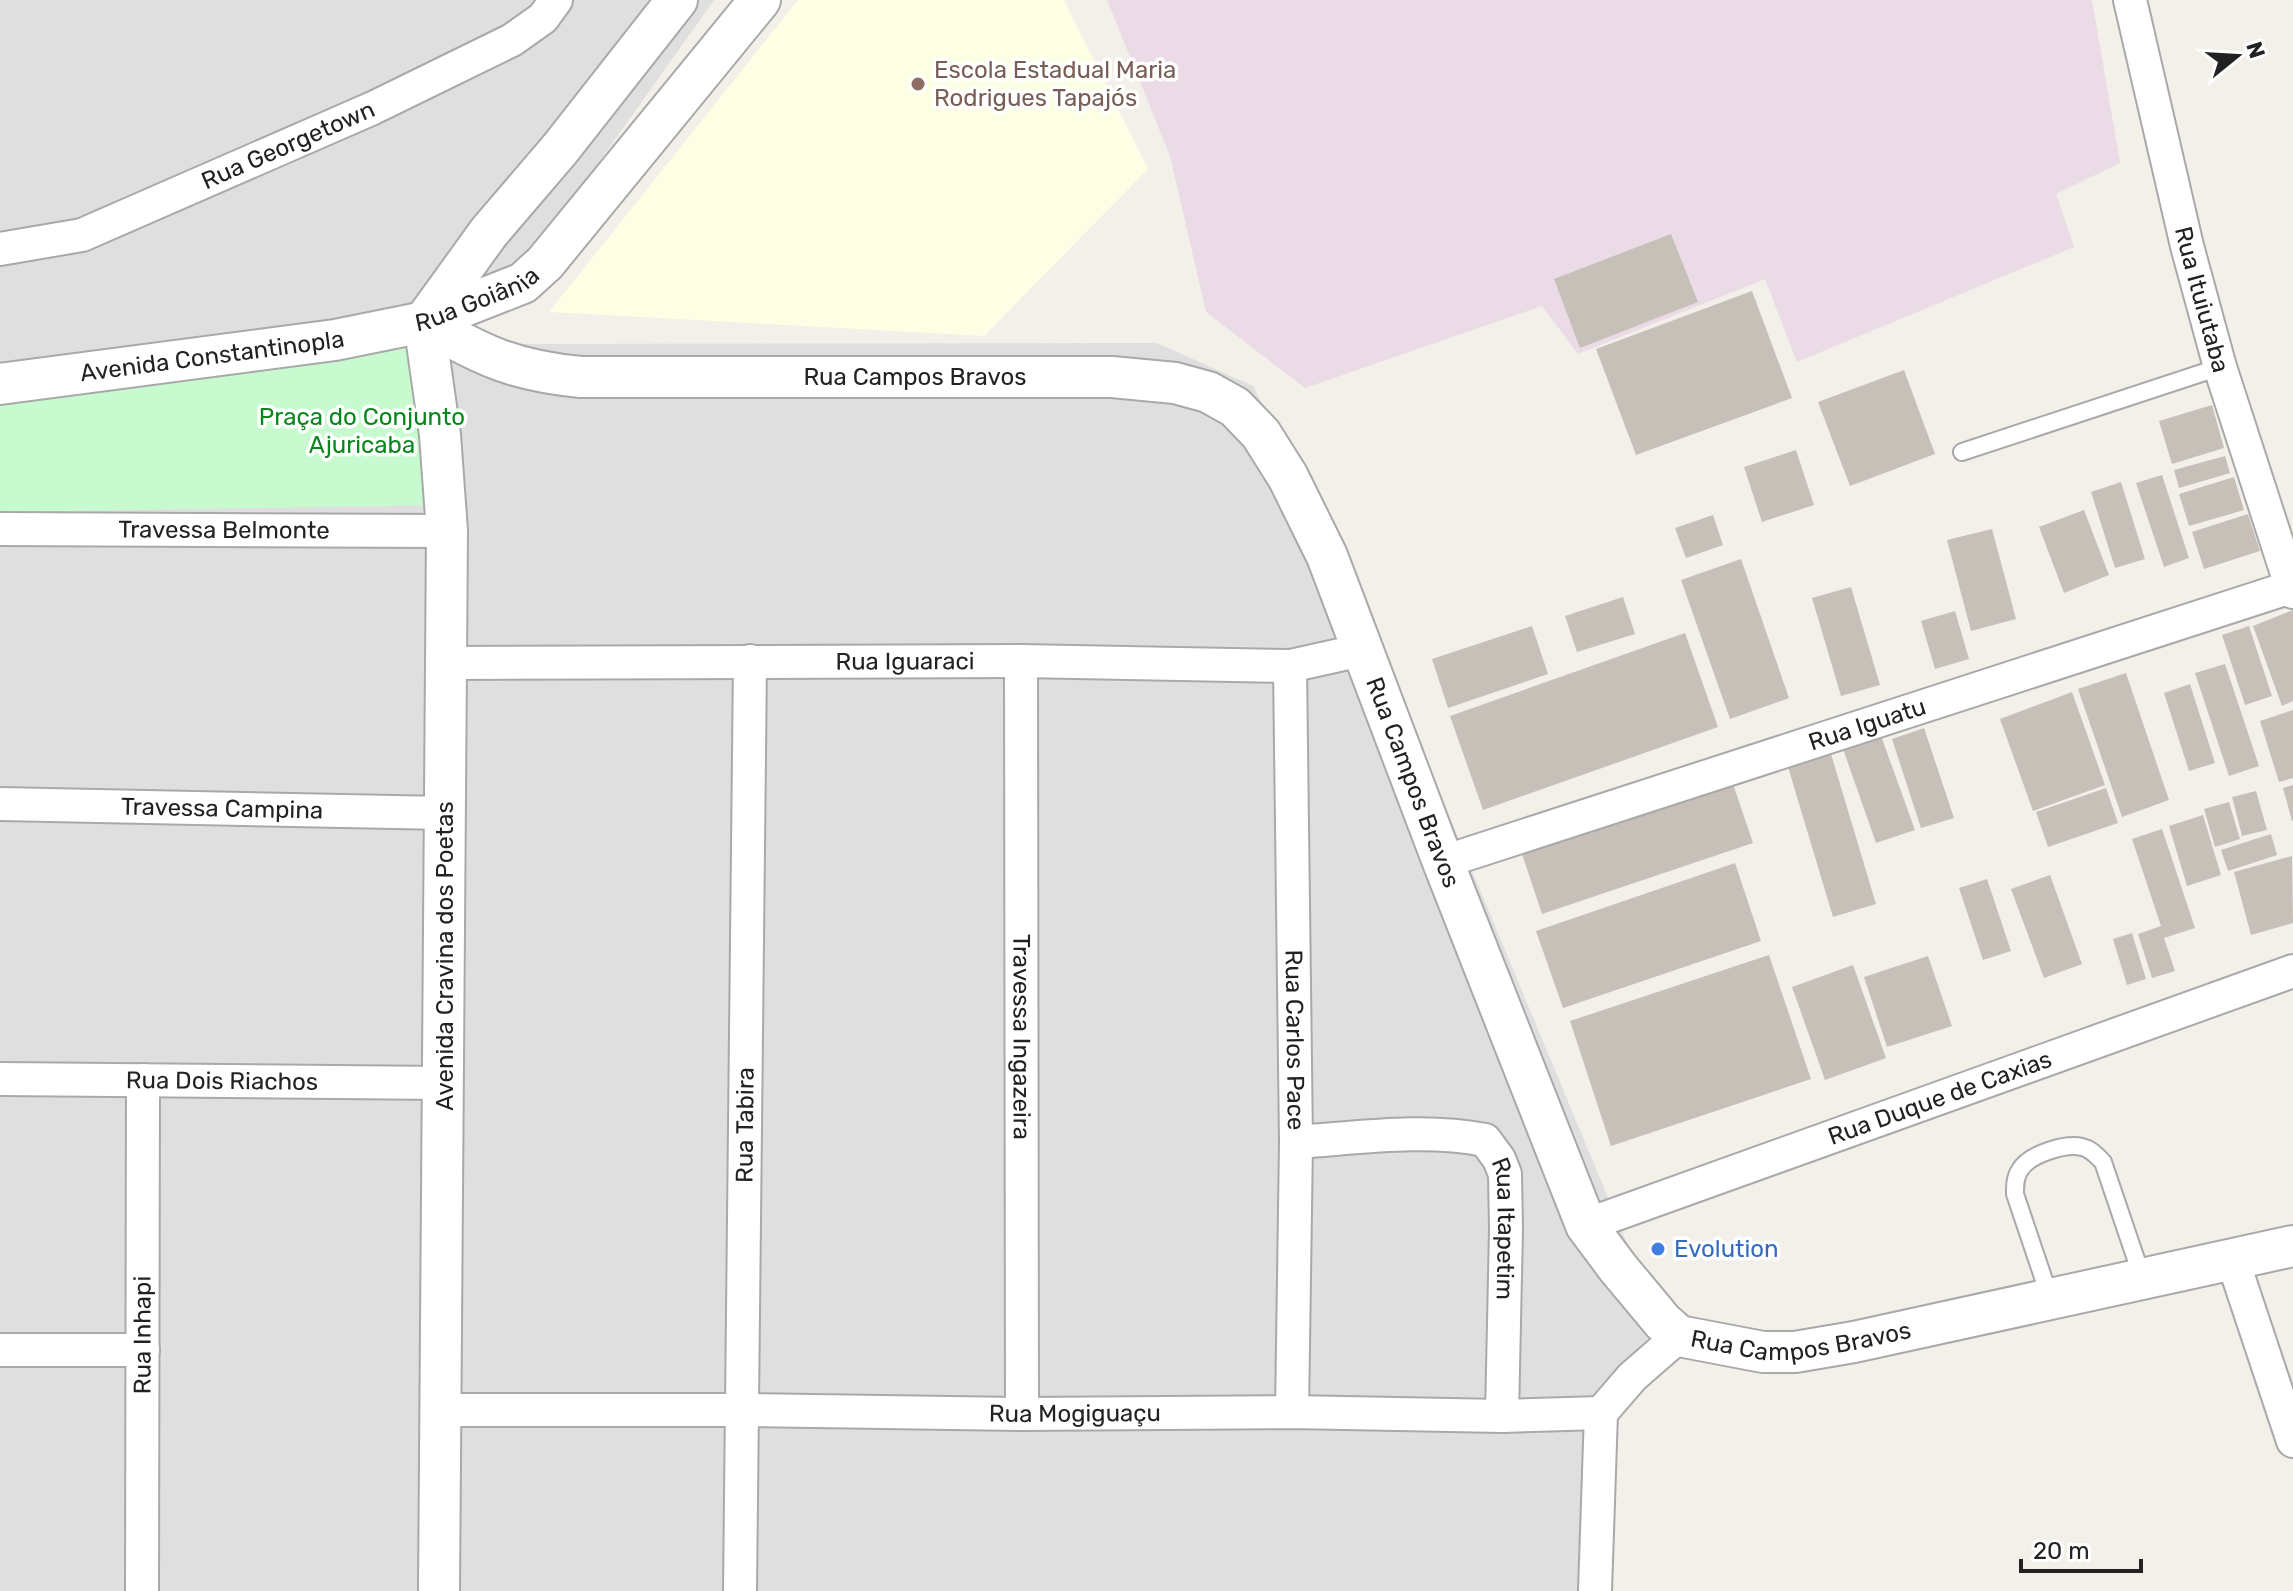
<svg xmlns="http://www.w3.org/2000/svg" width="2293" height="1591" font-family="Rubik,sans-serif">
  <rect width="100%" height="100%" fill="#f2f0e9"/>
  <path fill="#e0dfdf" d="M0,0H714L523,269L446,344L1157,343L1253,386L1374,635L1661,1325L1596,1392L1591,1591H0V398L414,348L0,381Z"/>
  <path fill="#ebdbe7" d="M1107,0H2092L2120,163L2056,194L2074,247L1797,362L1765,279L1578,354L1542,306L1305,388L1206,312L1170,156Z"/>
  <path fill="#fdffe5" d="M798,0H1064L1148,169L984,336L549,312Z"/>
  <path fill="#c7fbcf" d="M444,344L441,505L0,512V399Z"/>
  <path fill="#c7c0b8" d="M1671,234L1698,302L1580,348L1554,279Z
    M1752,291L1792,398L1636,455L1596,349Z
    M1904,370L1935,454L1850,486L1818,402Z
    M2212,405L2224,448L2172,464L2159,421Z
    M1796,450L1814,505L1762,522L1744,467Z
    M2225,456L2230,473L2179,488L2174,470Z
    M2162,475L2189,558L2164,567L2136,483Z
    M2234,477L2244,510L2189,526L2179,494Z
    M2121,482L2145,559L2115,568L2091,492Z
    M2084,510L2109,575L2064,593L2039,527Z
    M2248,514L2260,551L2204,569L2192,532Z
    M1713,515L1723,545L1686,558L1675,528Z
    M1992,529L2016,619L1971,631L1947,540Z
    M1741,559L1789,698L1730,719L1681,580Z
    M1851,587L1880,685L1841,696L1812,598Z
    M1623,597L1635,634L1577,652L1565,616Z
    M2293,610V701L2282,706L2253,626Z
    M1955,611L1969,659L1935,669L1921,621Z
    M1532,626L1548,674L1448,708L1432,659Z
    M2249,626L2272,696L2245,705L2222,635Z
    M1685,633L1718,727L1483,810L1450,716Z
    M2225,664L2259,766L2229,776L2195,673Z
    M2126,673L2169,800L2122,817L2078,689Z
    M2190,684L2215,763L2189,771L2164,693Z
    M2072,692L2105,785L2033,811L2000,719Z
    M2293,710V778L2279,782L2260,721Z
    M1924,728L1954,818L1921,828L1892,739Z
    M1880,733L1915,830L1876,843L1842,746Z
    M1828,744L1876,904L1833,917L1785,757Z
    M1733,784L1753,843L1542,914L1522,854Z
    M2293,785V820L2292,821L2283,788Z
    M2106,788L2118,823L2048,847L2036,812Z
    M2256,791L2267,830L2242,836L2232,797Z
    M2229,802L2240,839L2215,847L2204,809Z
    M2203,815L2221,875L2187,886L2169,826Z
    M2162,829L2195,928L2164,938L2175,971L2152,978L2138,934L2161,926L2132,839Z
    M2271,834L2277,855L2228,871L2221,850Z
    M2292,856L2293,923L2251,935L2234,872Z
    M1735,863L1761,941L1563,1008L1536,931Z
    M2050,875L2082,964L2044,978L2011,889Z
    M1987,879L2011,951L1983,960L1959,888Z
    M2132,933L2146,979L2127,985L2113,939Z
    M1769,955L1811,1079L1611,1146L1570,1021Z
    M1928,956L1952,1026L1887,1047L1864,977Z
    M1853,965L1886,1058L1825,1080L1792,987Z"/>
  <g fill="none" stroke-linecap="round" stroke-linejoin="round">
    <g stroke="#a9a9a9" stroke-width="20">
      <path id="service" d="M1962,452L2220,367
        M2050,1298L2015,1194C2015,1185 2015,1177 2020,1170C2029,1154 2066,1143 2082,1147C2091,1149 2096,1155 2103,1162L2142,1277"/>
    </g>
    <g stroke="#a9a9a9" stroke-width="36">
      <g id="minor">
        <path id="s1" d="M2130,0L2187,246L2220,367L2293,592"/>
        <path id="s2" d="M0,249L82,235L373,108L512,40L543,18L556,0"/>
        <path id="s3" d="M0,529L447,531"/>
        <path id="s4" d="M1021,661L1022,1414"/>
        <path id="s5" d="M447,663L1021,661L1290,666L1362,650"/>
        <path id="s6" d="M1290,666L1296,1142L1292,1412"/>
        <path id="s7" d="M0,804L445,813"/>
        <path id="s8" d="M1443,862L2291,587"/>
        <path id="s9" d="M0,1079L444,1083"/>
        <path id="s10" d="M1296,1142C1358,1138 1424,1128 1485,1140L1499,1159L1505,1174L1506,1229L1502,1416"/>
        <path id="s11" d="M1586,1225L2293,971"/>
        <path d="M2232,1258L2293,1441"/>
        <path d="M0,1350H143"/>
        <path id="s12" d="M441,1410H742L1022,1414L1292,1412L1502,1416L1601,1413L1632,1377L1679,1336"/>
        <path id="s13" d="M142,1591L143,1080"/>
        <path id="s14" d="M740,1591L750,661"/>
        <path d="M1595,1591L1601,1413"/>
      </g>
    </g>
    <g stroke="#a9a9a9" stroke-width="44">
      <g id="tertiary">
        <path id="s15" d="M424,322C481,355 514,371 581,377H1112L1175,383L1208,392L1235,407L1261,434L1288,477L1327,556L1443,862L1586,1225L1618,1268L1663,1322L1679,1336L1763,1352H1795L1854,1342L2293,1246"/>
        <path d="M424,322L440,435L447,531L439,1591"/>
        <path d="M424,322L489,232L560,149L677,0"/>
        <path id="s16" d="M0,384L335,340L424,322L523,283L545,263L760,0"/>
      </g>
    </g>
    <use href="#service" stroke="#fff" stroke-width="16"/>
    <use href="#minor" stroke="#fff" stroke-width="32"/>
    <use href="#tertiary" stroke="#fff" stroke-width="40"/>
  </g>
  <circle fill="#8d6e63" stroke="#fff" stroke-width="3" cx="918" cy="84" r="8"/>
  <circle fill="#3f7fe0" stroke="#fff" stroke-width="3" cx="1658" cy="1249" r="8"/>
  <g text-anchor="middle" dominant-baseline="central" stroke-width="7" stroke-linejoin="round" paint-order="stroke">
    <g font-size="24" fill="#785e54" stroke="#fff" text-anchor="start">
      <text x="934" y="70">Escola Estadual Maria<tspan x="934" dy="28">Rodrigues Tapajós</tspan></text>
    </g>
    <g font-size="24" fill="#222" stroke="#fff">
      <text stroke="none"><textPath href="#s2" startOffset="308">Rua Georgetown</textPath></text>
      <text stroke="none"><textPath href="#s16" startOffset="486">Rua Goiânia</textPath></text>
      <text stroke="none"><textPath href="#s1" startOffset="308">Rua Ituiutaba</textPath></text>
      <text stroke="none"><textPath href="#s16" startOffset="214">Avenida Constantinopla</textPath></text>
      <text stroke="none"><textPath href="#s15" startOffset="502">Rua Campos Bravos</textPath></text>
      <text stroke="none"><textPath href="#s3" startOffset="224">Travessa Belmonte</textPath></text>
      <text stroke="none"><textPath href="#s5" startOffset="458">Rua Iguaraci</textPath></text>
      <text stroke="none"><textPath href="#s8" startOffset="446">Rua Iguatu</textPath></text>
      <text stroke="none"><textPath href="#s15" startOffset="1246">Rua Campos Bravos</textPath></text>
      <text stroke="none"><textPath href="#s7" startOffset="222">Travessa Campina</textPath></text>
      <text transform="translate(445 956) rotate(-90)">Avenida Cravina dos Poetas</text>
      <text stroke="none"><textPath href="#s4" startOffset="376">Travessa Ingazeira</textPath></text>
      <text stroke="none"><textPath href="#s6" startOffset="374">Rua Carlos Pace</textPath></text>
      <text stroke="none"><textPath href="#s9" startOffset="222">Rua Dois Riachos</textPath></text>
      <text stroke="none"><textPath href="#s11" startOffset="376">Rua Duque de Caxias</textPath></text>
      <text stroke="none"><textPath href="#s14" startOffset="466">Rua Tabira</textPath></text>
      <text stroke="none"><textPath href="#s10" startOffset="284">Rua Itapetim</textPath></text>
      <text stroke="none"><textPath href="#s15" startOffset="1990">Rua Campos Bravos</textPath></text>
      <text stroke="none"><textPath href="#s13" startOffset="256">Rua Inhapi</textPath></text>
      <text stroke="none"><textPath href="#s12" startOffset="634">Rua Mogiguaçu</textPath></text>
    </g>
    <g font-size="24" fill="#09861d" stroke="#fff">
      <text x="362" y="417">Praça do Conjunto<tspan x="362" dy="28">Ajuricaba</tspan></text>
    </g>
    <g font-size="24" fill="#366cbe" stroke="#fff" text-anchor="start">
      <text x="1674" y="1249">Evolution</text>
    </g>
  </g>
  <g transform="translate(2237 56) rotate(72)" stroke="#ffffff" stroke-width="6" paint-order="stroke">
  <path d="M0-6L14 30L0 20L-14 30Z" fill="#222222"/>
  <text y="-12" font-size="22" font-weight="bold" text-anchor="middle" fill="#222222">N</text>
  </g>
  <path d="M2021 1559v12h120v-12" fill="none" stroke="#222222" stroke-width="4"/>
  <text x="2033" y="1559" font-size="24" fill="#222222" stroke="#ffffff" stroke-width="6" paint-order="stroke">20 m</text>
</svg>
